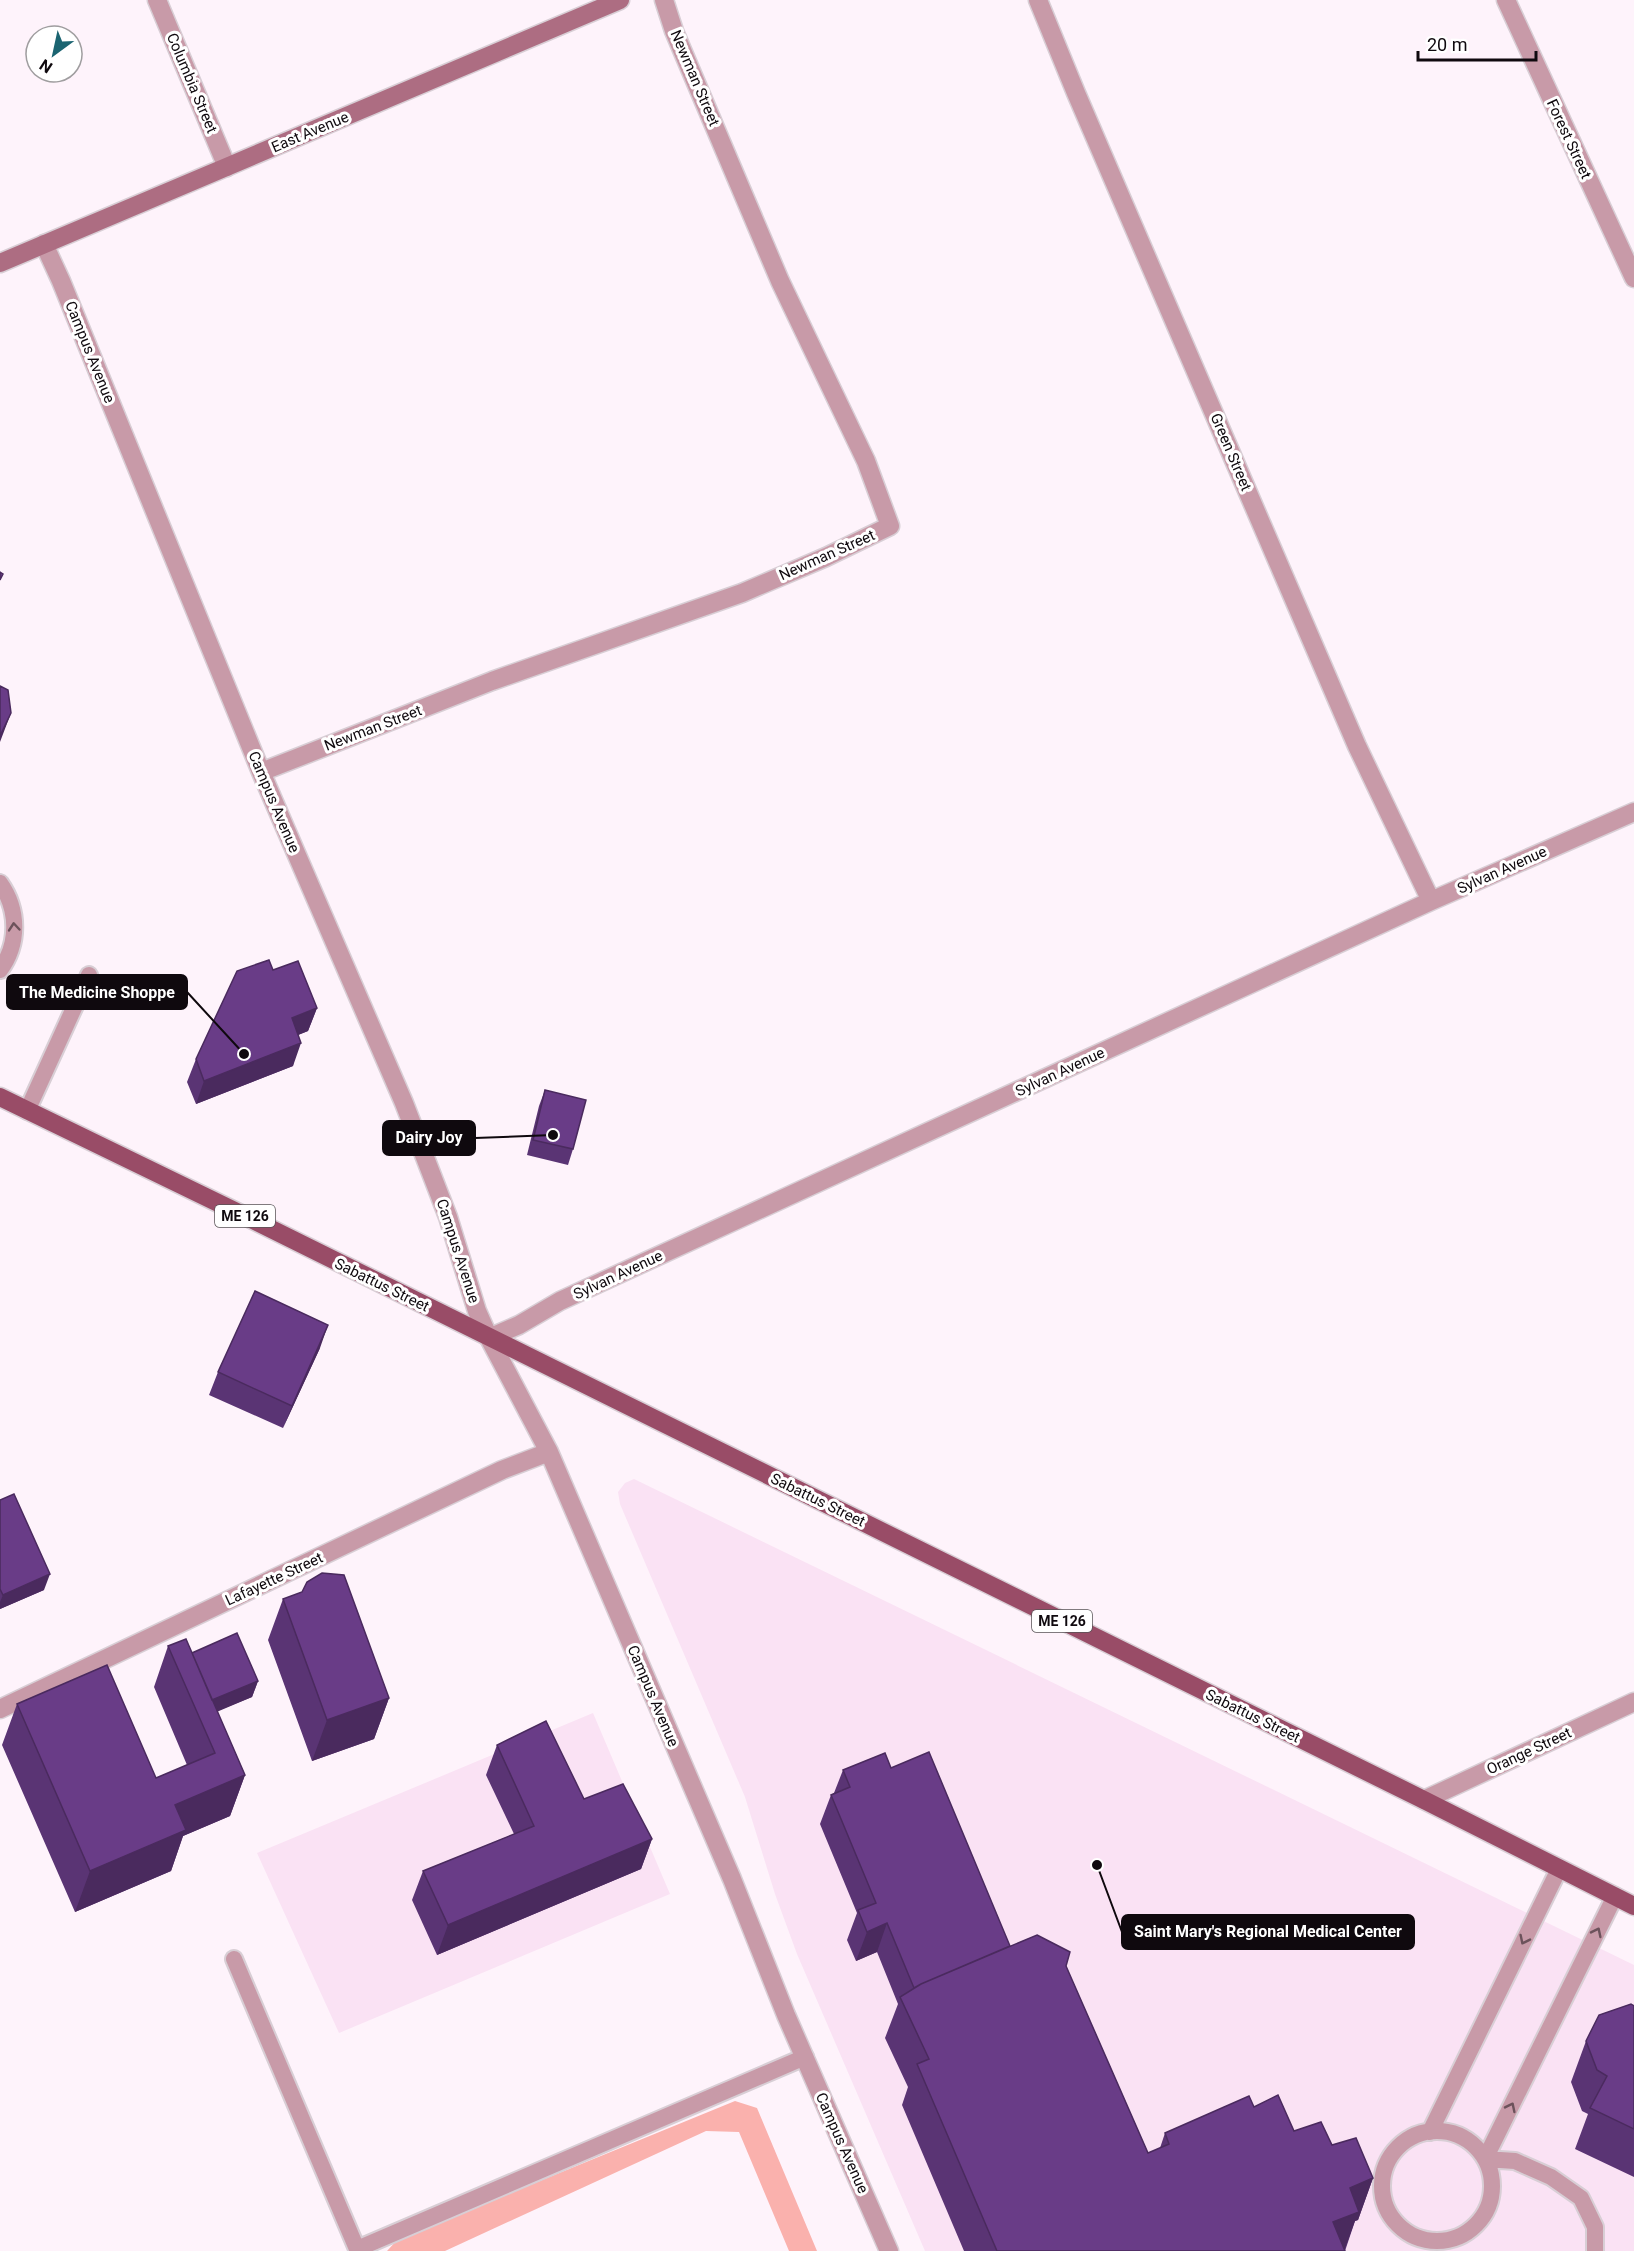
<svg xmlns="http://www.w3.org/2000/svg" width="1634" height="2251" font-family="Roboto,sans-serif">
  <rect width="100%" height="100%" fill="#fef3fb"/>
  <path fill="#fae2f4" d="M634,1479L1634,1965V2251H925L797,1954L775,1894L745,1797L620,1504L618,1492L625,1483Z
    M593,1713L670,1894L339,2033L257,1853Z"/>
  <path fill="#fab1ad" d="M735,2101L757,2108L817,2251H789L739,2132L706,2131L445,2251H387L398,2239Z"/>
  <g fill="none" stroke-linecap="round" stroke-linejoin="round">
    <g stroke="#d8ced5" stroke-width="20">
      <path id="lane" d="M0,883C19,910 19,944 0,970
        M27,1111L89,975
        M234,1959L357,2249L805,2057
        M1382 2186a55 55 0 1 1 110 0a55 55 0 1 1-110 0Z
        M1430,2132L1559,1869
        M1595,2251V2227L1581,2198L1551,2177L1515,2161L1485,2159L1615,1896"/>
    </g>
    <g stroke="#d8ced5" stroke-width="21">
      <path id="street" d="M157,0L227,167
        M1038,0L1076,93L1357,746L1431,901
        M1506,0L1634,278
        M44,244L61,281L261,772L404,1103L448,1217L477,1311L489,1338L549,1452L732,1879L786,2015L889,2251
        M261,772L492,681L742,593L826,557L890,526L866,461L780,281L674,31L664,0
        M489,1338L519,1325L560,1301L1431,901L1634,812
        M0,1709L502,1470L549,1452
        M1424,1800L1634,1702"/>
    </g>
    <g stroke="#d8ced5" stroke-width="21">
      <path id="secondary" d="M0,263L620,0"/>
    </g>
    <g stroke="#d8ced5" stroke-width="21">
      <path id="primary" d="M0,1097L243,1215L1424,1800L1634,1906"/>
    </g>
    <use href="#lane" stroke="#c89aa8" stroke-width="16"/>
    <use href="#street" stroke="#c89aa8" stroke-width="18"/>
    <use href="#secondary" stroke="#ad6d82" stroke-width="18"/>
    <use href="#primary" stroke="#994c67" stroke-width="18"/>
  </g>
  <path fill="#5a3474" d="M317,1008L308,1031L298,1035L293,1066L196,1104L187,1082L196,1059Z
    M545,1090L573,1149L568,1165L527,1155L539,1106Z
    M320,1348L283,1428L209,1395L218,1372Z
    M0,1500L44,1590L0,1609Z
    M283,1599L389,1698L374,1739L312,1761L268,1640Z
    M168,1646L258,1681L252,1697L217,1711L245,1775L230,1816L183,1836L171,1871L75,1912L2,1745L17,1704L156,1778L187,1765L154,1687Z
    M497,1745L584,1799L652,1839L641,1869L437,1955L412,1900L423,1871L514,1834L486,1775Z
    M891,1768L1010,1946L1066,1966L1148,2153L1160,2148L1165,2133L1254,2107L1294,2131L1332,2145L1373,2178L1358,2220L1355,2221L1345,2251H964L902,2105L908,2087L885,2038L898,2004L877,1952L856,1961L847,1940L857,1913L820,1824L831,1795L834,1793L843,1770Z
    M1634,2006V2177L1575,2149L1588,2114L1582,2111L1571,2082L1586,2041Z"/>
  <path fill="#4a2a5e" d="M11,713L0,742V736Z
    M317,1008L308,1031L283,1041L292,1018Z
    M301,1043L293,1066L196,1104L204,1081Z
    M328,1325L320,1348L283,1428L292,1406Z
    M50,1574L44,1590L0,1609V1602L3,1595Z
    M258,1681L252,1697L200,1719L204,1703Z
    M389,1698L374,1739L312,1761L327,1720Z
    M245,1775L230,1816L183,1836L171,1871L75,1912L90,1871L175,1805Z
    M652,1839L641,1869L437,1955L448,1925Z
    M887,1923L877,1952L856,1961L867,1932Z
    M1373,2178L1358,2220L1355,2221L1344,2251L1333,2222L1350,2188Z"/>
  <path fill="#693c87" stroke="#4a2a5e" stroke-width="1.5" d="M0,572L3,574L0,580Z
    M0,686L8,690L11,713L0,736Z
    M269,960L273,970L298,961L317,1008L292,1018L301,1043L204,1081L196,1059L237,971Z
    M545,1090L586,1100L573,1149L533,1140Z
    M255,1291L328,1325L292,1406L218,1372Z
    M14,1494L50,1574L3,1595L0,1589V1500Z
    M322,1573L344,1575L389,1698L327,1720L283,1599L302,1592L307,1582Z
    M237,1633L258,1681L212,1700L192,1653Z
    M186,1639L245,1775L175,1805L186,1830L90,1871L17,1704L107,1665L156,1778L215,1753L168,1646Z
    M546,1721L584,1799L623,1784L652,1839L448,1925L423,1871L534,1826L497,1745Z
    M929,1752L1010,1946L921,1984L914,1988L887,1923L867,1932L858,1910L876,1903L831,1795L850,1787L843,1770L885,1753L891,1768Z
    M1037,1935L1070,1952L1066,1966L1148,2153L1169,2144L1165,2133L1249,2096L1254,2107L1278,2095L1294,2131L1321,2122L1332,2145L1356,2138L1373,2178L1350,2188L1359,2212L1333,2222L1345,2251H997L917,2064L929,2059L900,1997L921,1984Z
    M1631,2004L1634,2006V2129L1590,2108L1607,2076L1597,2070L1586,2041L1599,2015Z"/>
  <defs><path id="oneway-chevron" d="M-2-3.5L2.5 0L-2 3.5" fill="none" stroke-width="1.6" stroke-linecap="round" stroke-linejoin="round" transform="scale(1.5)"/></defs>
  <g stroke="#6c525b">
    <use href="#oneway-chevron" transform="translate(14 927) rotate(-95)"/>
    <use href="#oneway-chevron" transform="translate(1597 1932) rotate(-64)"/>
    <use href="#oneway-chevron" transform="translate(1524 1940) rotate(116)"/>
    <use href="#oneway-chevron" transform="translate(1511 2107) rotate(-64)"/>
  </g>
  <g text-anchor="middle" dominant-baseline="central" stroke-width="6" stroke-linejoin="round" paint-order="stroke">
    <g fill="#fff" stroke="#575356" stroke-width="1.5">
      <rect x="215" y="1205" width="60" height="22" rx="4.5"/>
      <rect x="1032" y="1610" width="60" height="22" rx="4.5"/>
    </g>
    <g font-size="14" font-weight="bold" fill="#0f090e">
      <text x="245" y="1216">ME 126</text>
      <text x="1062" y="1621">ME 126</text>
    </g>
    <g font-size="15" fill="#0f090e" stroke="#fff">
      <text transform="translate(695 78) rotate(67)">Newman Street</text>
      <text transform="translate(192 83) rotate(67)">Columbia Street</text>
      <text transform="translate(310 132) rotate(-23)">East Avenue</text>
      <text transform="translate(1569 139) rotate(65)">Forest Street</text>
      <text transform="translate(90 352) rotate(68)">Campus Avenue</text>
      <text transform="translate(1231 452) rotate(67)">Green Street</text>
      <text transform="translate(827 555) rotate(-24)">Newman Street</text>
      <text transform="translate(373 728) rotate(-21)">Newman Street</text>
      <text transform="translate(274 802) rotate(67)">Campus Avenue</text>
      <text transform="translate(1502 870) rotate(-24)">Sylvan Avenue</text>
      <text transform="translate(1060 1072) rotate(-25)">Sylvan Avenue</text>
      <text transform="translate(458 1251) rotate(72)">Campus Avenue</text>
      <text transform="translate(618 1275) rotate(-25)">Sylvan Avenue</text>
      <text transform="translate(382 1285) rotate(26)">Sabattus Street</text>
      <text transform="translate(818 1500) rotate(26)">Sabattus Street</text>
      <text transform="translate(274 1579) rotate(-25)">Lafayette Street</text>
      <text transform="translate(653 1696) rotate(67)">Campus Avenue</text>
      <text transform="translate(1253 1716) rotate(26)">Sabattus Street</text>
      <text transform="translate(1529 1751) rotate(-25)">Orange Street</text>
      <text transform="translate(842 2143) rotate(66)">Campus Avenue</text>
    </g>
  </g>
  <path fill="none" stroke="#0f090e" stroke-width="2" d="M244 1054L187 992M553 1135L475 1138M1097 1865L1122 1932"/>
  <g fill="#0f090e" stroke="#fff" stroke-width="2">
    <circle cx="244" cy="1054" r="6"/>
    <circle cx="553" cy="1135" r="6"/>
    <circle cx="1097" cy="1865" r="6"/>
  </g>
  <g fill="#0f090e" stroke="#0f090e" stroke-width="2">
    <rect x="7" y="975" width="180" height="34" rx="6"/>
    <rect x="383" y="1121" width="92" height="34" rx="6"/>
    <rect x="1122" y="1915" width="292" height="34" rx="6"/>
  </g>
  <g font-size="16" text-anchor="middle" font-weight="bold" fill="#fff">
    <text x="97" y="998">The Medicine Shoppe</text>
    <text x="429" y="1143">Dairy Joy</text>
    <text x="1268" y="1937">Saint Mary's Regional Medical Center</text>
  </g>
  <g transform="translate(54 54) rotate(213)"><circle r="28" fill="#ffffff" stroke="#9f9d9f" stroke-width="1.5"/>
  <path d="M0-4.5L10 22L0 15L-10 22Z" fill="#1b6471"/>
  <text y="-9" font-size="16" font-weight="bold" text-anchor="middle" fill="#0f090e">N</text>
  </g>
  <path d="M1418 51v9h118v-9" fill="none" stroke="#0f090e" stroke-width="3"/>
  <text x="1427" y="51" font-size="18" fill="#0f090e" stroke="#ffffff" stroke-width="4.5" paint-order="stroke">20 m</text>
</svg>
